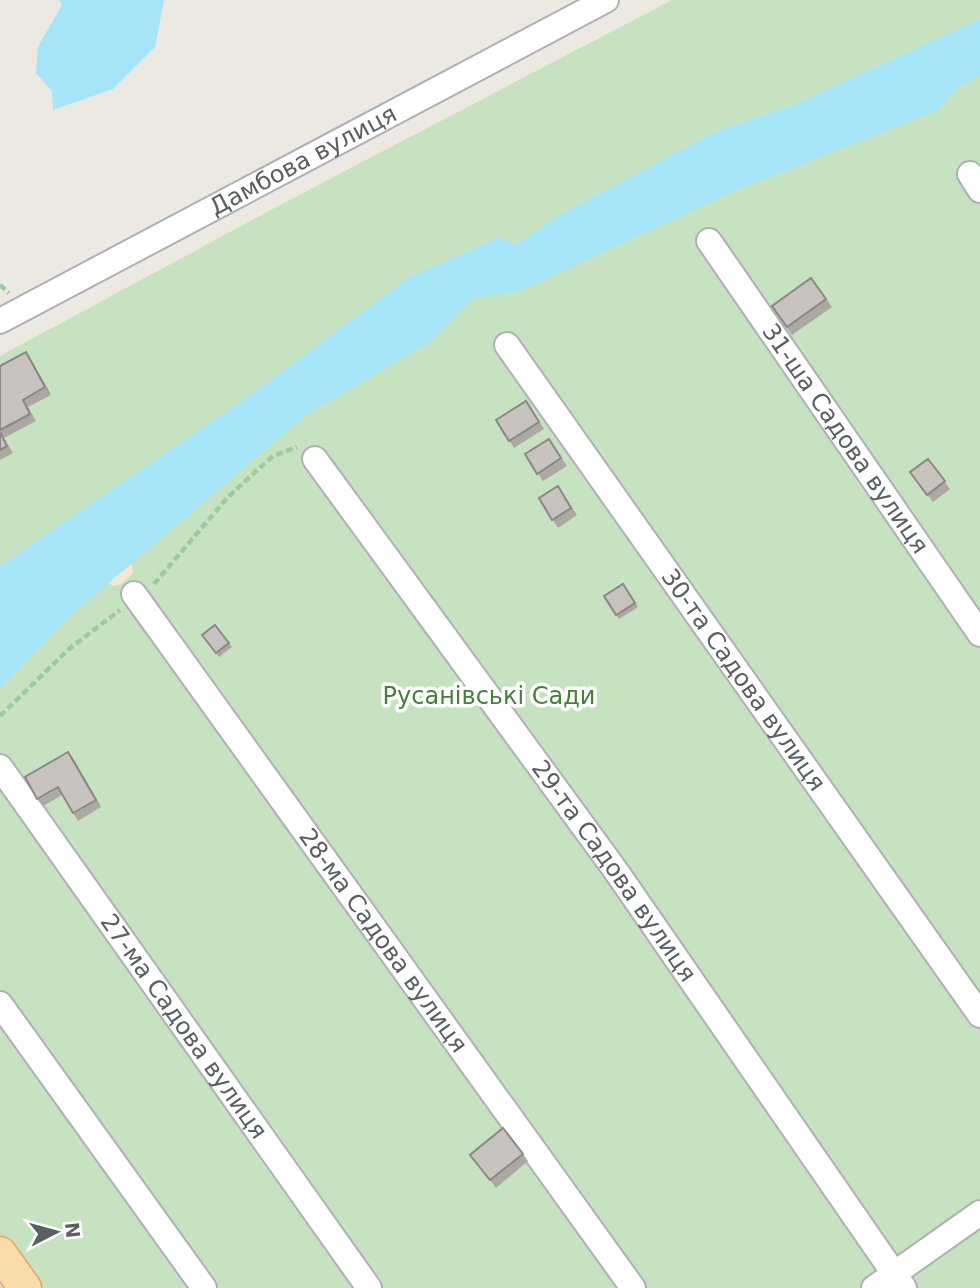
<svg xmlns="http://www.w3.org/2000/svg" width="980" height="1288" font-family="'DejaVu Sans',sans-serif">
  <rect width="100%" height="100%" fill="#ece8e2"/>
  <path fill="#c7e2c0" d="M672,0H980V1288H0V356L282,204Z"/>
  <path fill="#f7e7d2" d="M130,552L133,573L121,584L113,586L102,578Z"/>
  <path fill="#a6e5f8" d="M59,0H164L155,47L113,89L53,110L52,91L36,73L38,47L62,5Z
    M980,19V75L956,89L938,110L735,191L518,292L473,298L429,343L307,414L70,616L0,688V566L249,396L408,278L499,237L516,245L557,216L719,130L796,104Z"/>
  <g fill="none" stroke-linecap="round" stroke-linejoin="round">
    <g stroke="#aeb1b4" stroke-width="28">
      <g id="minor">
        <path d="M970,174L980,190"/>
        <path id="s1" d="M709,241L980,634"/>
        <path id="s2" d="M0,321L606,0"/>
        <path id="s3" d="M507,345L980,1015"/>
        <path id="s4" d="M315,459L616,871L904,1288"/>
        <path id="s5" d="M134,594L633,1288"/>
        <path id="s6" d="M0,767L369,1288"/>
        <path d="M0,1004L204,1288"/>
        <path d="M874,1288L980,1213"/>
      </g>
    </g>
    <g stroke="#e6a561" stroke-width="35">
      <path id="major" d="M0,1253L25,1288"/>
    </g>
    <path stroke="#9ecaa1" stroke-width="4.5" stroke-dasharray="7 3.5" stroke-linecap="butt" d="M0,285L9,293
      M154,584L228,497L273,456L297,447
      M0,716L69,649L120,610"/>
    <use href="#minor" stroke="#fff" stroke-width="24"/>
    <use href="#major" stroke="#f8dcab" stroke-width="32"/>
  </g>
  <path fill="#aca8a4" d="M811,278L832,307L792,335L772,306Z
    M31,360L51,395L28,407L36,421L4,438L13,453L0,460V366Z
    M526,401L544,429L514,448L496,420Z
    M549,439L567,466L543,481L525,454Z
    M928,459L950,489L933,502L910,472Z
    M558,486L577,515L558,528L539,498Z
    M623,584L638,607L619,619L604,596Z
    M215,625L232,647L219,657L202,635Z
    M68,752L101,807L78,821L62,795L43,806L37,799Z
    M523,1154L528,1161L496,1188L470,1155Z"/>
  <path fill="#8c8886" d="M26,352L31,360L51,395L45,387Z
    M68,752L74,760L101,807L96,800Z"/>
  <path fill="#c8c3bf" stroke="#8c8886" stroke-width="2" d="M811,278L826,299L787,327L772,306Z
    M26,352L45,387L23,400L30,414L0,430V366Z
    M526,401L539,422L509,441L496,420Z
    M0,432L7,446L0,450Z
    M549,439L561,458L537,474L525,454Z
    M928,459L945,481L927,495L910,472Z
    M558,486L571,508L552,520L539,498Z
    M623,584L635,603L616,615L604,596Z
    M215,625L229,643L216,653L202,635Z
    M68,752L96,800L73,813L58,787L37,799L25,777Z
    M503,1128L523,1154L490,1180L470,1155Z"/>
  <g text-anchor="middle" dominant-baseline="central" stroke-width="7" stroke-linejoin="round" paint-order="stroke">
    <g font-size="24" fill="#5a5f62" stroke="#fff">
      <text stroke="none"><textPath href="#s2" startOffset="343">Дамбова вулиця</textPath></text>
      <text stroke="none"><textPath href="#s1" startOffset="240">31-ша Садова вулиця</textPath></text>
      <text stroke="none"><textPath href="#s3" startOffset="410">30-та Садова вулиця</textPath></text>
      <text stroke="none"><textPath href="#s4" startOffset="509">29-та Садова вулиця</textPath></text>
      <text stroke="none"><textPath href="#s5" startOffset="427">28-ма Садова вулиця</textPath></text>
      <text stroke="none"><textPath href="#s6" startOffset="318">27-ма Садова вулиця</textPath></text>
    </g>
    <g font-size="24" fill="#46803b" stroke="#fff">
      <text x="489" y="696">Русанівські Сади</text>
    </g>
  </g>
  <g transform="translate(56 1232) rotate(84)" stroke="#ffffff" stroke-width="5" paint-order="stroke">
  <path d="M0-5L12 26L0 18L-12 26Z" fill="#5a5f62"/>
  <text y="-10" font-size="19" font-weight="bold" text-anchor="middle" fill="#5a5f62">N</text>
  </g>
</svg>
